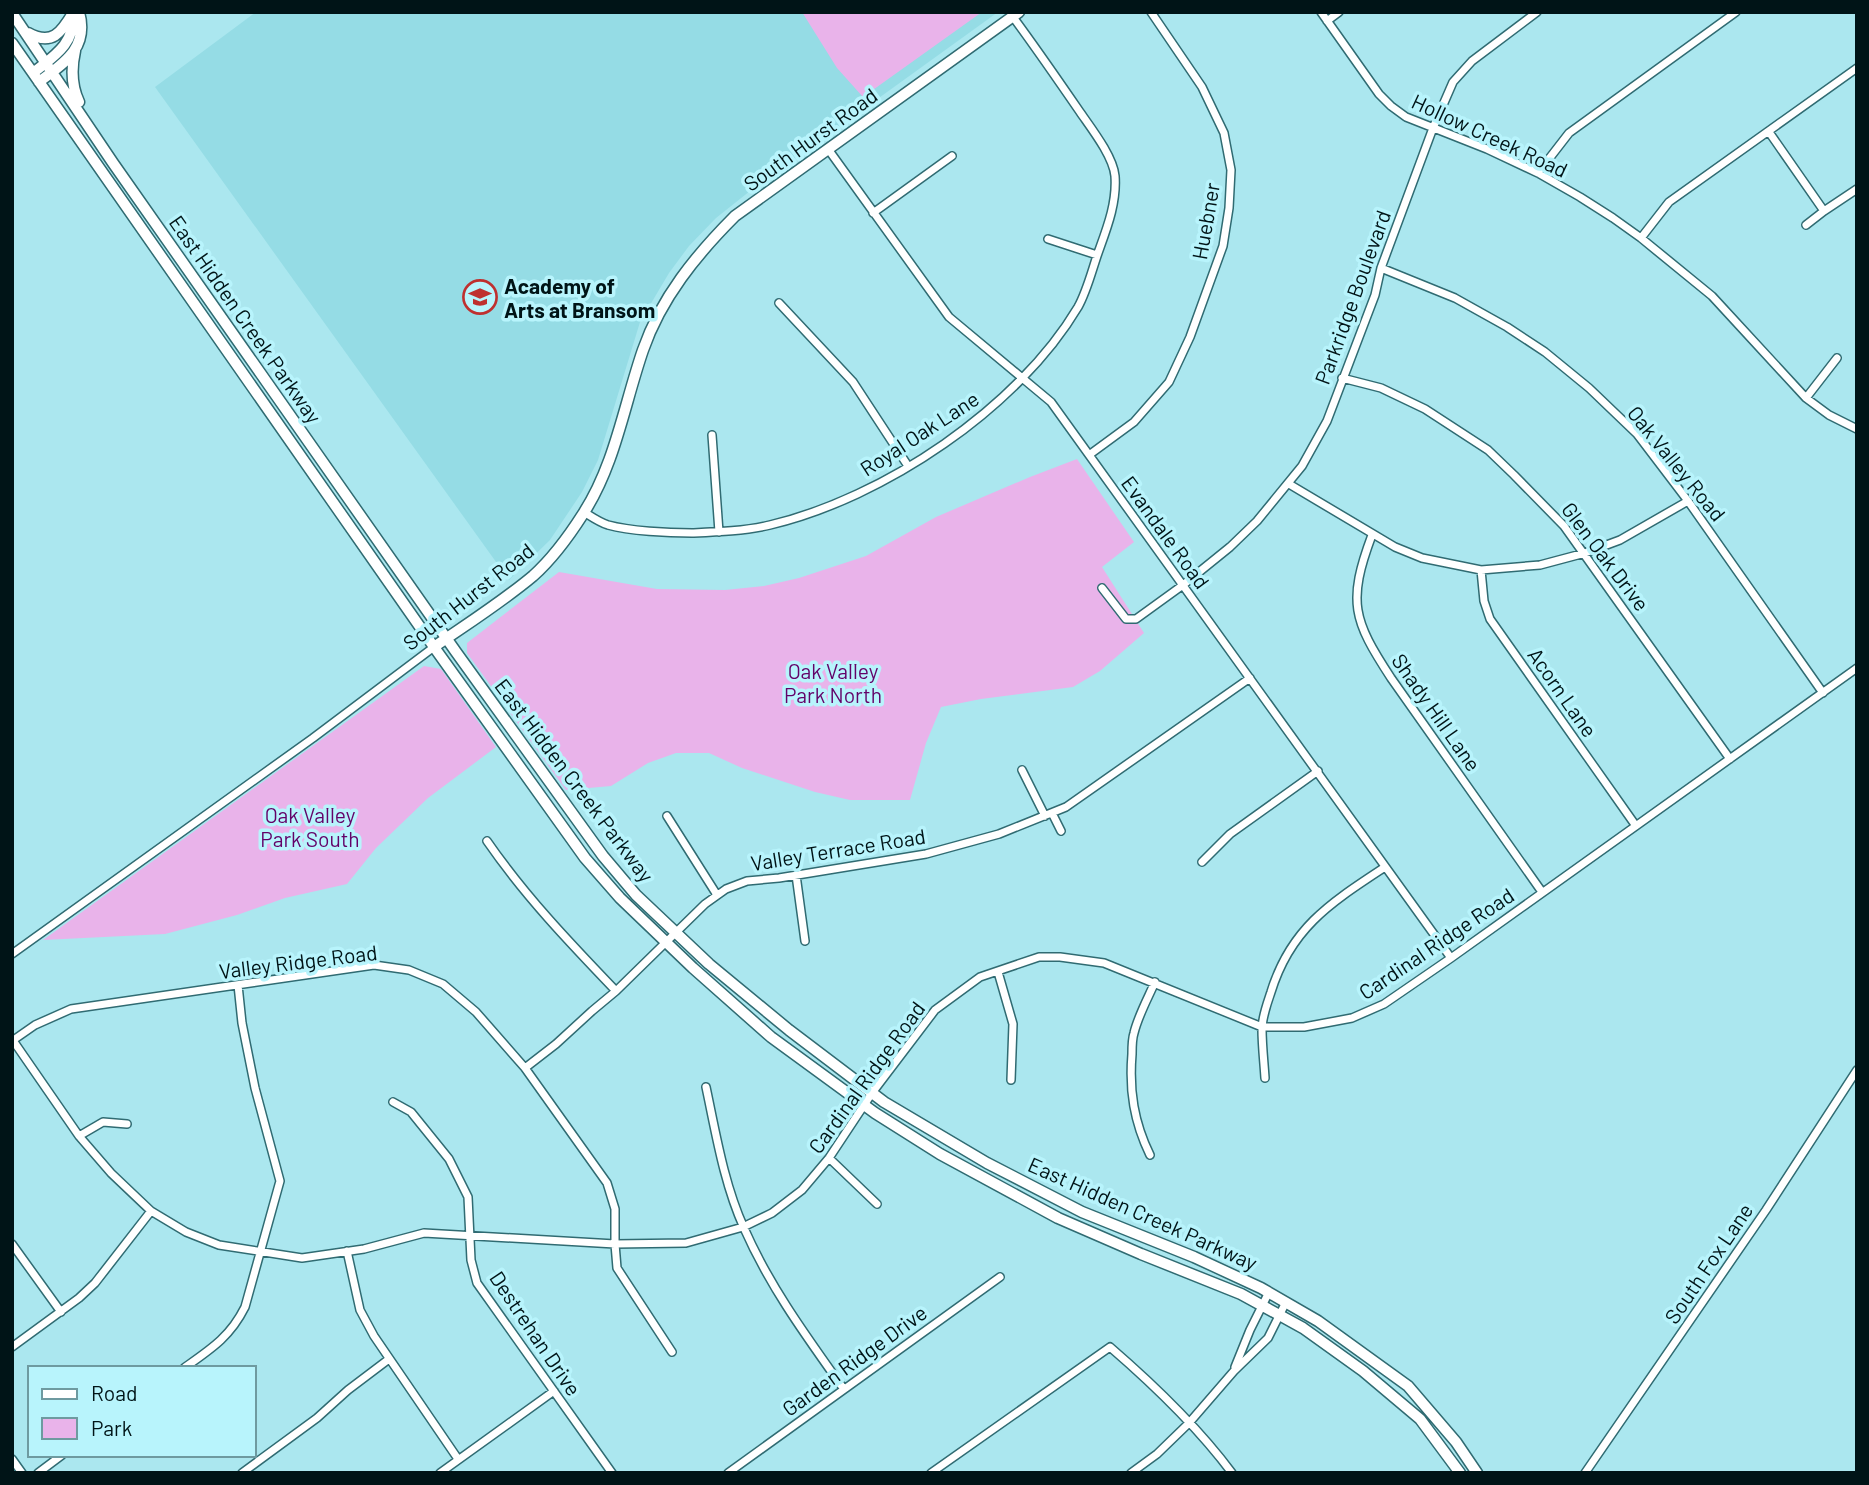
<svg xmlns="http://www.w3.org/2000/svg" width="1869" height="1485" font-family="Barlow,sans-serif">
  <rect width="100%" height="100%" fill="#abe7ef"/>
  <path fill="#95dce5" d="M256,12H998L750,191L716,218L689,246L669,273L640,322L598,460L582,492L550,540L509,580L155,87Z"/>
  <path fill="#e9b3ea" d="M802,12H982L863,97L837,68Z
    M1077,459L1134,542L1102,567L1144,633L1100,671L1073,687L981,699L941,707L926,743L910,800H850L815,792L742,768L709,753H676L648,763L611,786L566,790L467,653V643L559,572L657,589L725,590L764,586L799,578L866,556L936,517L1030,477Z
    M424,666L441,669L496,747L428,798L376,848L347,884L285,898L237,915L165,934L43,940Z"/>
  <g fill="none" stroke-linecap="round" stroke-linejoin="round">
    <g stroke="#306b72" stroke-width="10">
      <path id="street" d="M1321,12L1379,94L1391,106L1406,117L1487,149L1538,173L1580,197L1613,218L1641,238L1712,296L1806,398L1829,415L1857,429
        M1327,21L1339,12
        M1769,132L1824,211
        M828,149L949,317L1051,402L1451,958
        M1538,173L1569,133L1736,12
        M873,213L952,156
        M1806,225L1824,211L1857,189
        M1641,238L1669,202L1857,68
        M1048,239L1097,255
        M1381,268L1455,298L1507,327L1545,352L1589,388L1637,434L1688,501L1823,693
        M779,303L853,382L908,466
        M1342,378L1381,388L1425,409L1488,450L1514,475L1564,526L1730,759
        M1806,398L1837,358
        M712,435L719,532
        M1089,455L1134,422L1169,382L1190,337L1223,246L1229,208L1231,170L1224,133L1202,87L1151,12
        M1289,484L1395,547L1422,558L1481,570L1540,565L1585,553L1620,540L1688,501
        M584,512C592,517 599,522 608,525C630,531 668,533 692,533C717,532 745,531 770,525C884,498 1018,408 1078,307C1087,291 1092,270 1098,253C1107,228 1117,203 1115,176C1113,156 1091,128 1080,112C1058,80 1036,48 1013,17
        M1372,535C1347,602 1353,620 1391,678L1542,892
        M1481,570L1484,601L1490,619L1636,826
        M1102,588L1126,619H1136L1183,585L1230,547L1257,521L1302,466L1327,421L1375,295L1381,268L1433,128L1453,82L1472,61L1537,12
        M1022,770L1045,816
        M1052,813L1061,831
        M667,816L717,895
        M487,841C525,896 570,943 616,991
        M1202,862L1230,834L1318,771
        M796,875L805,941
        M12,954L313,738L434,647
        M998,972L1013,1024L1011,1080
        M12,1039L79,1136L111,1173L151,1211L186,1232L219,1245L302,1258L364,1249L424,1233L615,1244L686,1243L743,1227L772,1213L802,1190L829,1158L872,1093L935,1010L980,977L1039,957H1060L1104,963L1262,1027H1304L1352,1018L1384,1004L1451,958L1857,668
        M12,1041L35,1025L71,1009L374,965L409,970L443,984L476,1012L525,1068L607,1183L615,1209V1244L617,1268L672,1352
        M525,1068L556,1044L592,1011L616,991L705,904L726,889L747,881L779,878L926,854L999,834L1066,807L1250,678
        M1265,1078C1264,1062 1262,1045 1262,1029C1262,1017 1267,1004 1271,992C1291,927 1332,902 1385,867
        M706,1087C716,1134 724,1184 744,1228C770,1287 806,1336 843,1388
        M393,1102L411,1112L449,1159L468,1197L471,1260L477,1283L612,1473
        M79,1136L103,1122L127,1124
        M1150,1155C1134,1122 1129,1091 1132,1054C1132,1047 1132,1039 1134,1033C1138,1016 1148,998 1155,982
        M829,1158L877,1204
        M12,1244L61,1312
        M347,1251L360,1310L374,1336L458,1459
        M12,1347L79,1298L95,1283L151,1211
        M1235,1367L1250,1330L1269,1292
        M184,1368C211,1349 230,1337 245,1307L280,1181L255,1088L242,1023L238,985
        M12,1459L22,1473
        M38,1473L62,1455
        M242,1473L317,1418L348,1390L389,1359
        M440,1473L554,1391
        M728,1473L1000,1277
        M931,1473L1110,1347C1154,1385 1197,1426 1232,1473
        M1131,1473L1157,1454L1189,1423L1234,1371L1268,1338L1286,1302
        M1585,1473L1766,1210L1857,1070"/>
    </g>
    <g stroke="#306b72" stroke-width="13">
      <path id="secondary" d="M12,13L113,163L456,652L603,856L636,895L709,964L789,1030L884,1102L987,1163L1082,1212L1194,1257L1261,1288L1318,1321L1408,1386L1456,1442L1477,1473
        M28,33C52,46 61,33 73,13
        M12,43L434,647L585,858L620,898L693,968L771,1037L875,1113L940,1154L1058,1218L1141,1254L1241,1294L1303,1328L1363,1371L1420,1419L1460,1473
        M75,51C71,69 71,85 79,102
        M33,73C57,54 73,45 75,12
        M39,82C64,63 89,48 79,12
        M434,647C467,624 502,602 533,576C552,559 569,536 583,514C615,465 624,405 643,350C661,298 696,255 735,216L1019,12"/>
    </g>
    <use href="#street" stroke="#fff" stroke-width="7"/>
    <use href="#secondary" stroke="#fff" stroke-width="10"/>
  </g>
  <defs>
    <g id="school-ring" transform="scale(1.75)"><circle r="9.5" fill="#b8f4fc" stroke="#bf302f" stroke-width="1.5"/><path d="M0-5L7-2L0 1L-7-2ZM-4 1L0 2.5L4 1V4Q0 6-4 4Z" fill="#bf302f"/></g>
  </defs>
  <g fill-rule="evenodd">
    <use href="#school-ring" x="480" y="297"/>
  </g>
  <g text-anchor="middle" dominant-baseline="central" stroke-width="7" stroke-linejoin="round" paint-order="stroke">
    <g font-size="21" fill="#001417" stroke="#b8f4fc">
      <text transform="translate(1490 135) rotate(25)">Hollow Creek Road</text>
      <text transform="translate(810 139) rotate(-36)">South Hurst Road</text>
      <text transform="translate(1205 221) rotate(-80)">Huebner</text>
      <text transform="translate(1352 297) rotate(-70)">Parkridge Boulevard</text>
      <text transform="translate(246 319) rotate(55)">East Hidden Creek Parkway</text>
      <text transform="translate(919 433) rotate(-33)">Royal Oak Lane</text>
      <text transform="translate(1677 463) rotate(51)">Oak Valley Road</text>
      <text transform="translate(1166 532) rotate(54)">Evandale Road</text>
      <text transform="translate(1606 556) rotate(53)">Glen Oak Drive</text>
      <text transform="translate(468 596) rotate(-38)">South Hurst Road</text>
      <text transform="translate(1563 692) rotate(55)">Acorn Lane</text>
      <text transform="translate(1437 712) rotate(55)">Shady Hill Lane</text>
      <text transform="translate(575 780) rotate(53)">East Hidden Creek Parkway</text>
      <text transform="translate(838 849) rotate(-9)">Valley Terrace Road</text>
      <text transform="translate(1436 943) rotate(-34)">Cardinal Ridge Road</text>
      <text transform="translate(298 961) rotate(-7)">Valley Ridge Road</text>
      <text transform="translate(866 1077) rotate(-54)">Cardinal Ridge Road</text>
      <text transform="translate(1143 1213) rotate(24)">East Hidden Creek Parkway</text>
      <text transform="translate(1708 1263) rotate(-56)">South Fox Lane</text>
      <text transform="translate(536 1333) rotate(56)">Destrehan Drive</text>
      <text transform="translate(854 1360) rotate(-36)">Garden Ridge Drive</text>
    </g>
    <g font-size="21" font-weight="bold" fill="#001417" stroke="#b8f4fc" text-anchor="start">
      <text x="504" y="285">Academy of<tspan x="504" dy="24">Arts at Bransom</tspan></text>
    </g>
    <g font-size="21" fill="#630268" stroke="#b8f4fc">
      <text x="833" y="670">Oak Valley<tspan x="833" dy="24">Park North</tspan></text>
      <text x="310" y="814">Oak Valley<tspan x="310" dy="24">Park South</tspan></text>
    </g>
  </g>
  <rect width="1869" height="1485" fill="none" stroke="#001417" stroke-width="28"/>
  <rect x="28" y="1366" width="228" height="91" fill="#b8f4fc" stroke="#6e9aa0" stroke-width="2"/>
  <rect x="42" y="1389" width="35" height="10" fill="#ffffff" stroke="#6e9aa0" stroke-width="2"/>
  <text x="91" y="1401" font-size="21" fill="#001417">Road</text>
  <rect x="42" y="1418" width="35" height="21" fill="#e9b3ea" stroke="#6e9aa0" stroke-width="2"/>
  <text x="91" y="1436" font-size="21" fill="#001417">Park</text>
</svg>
